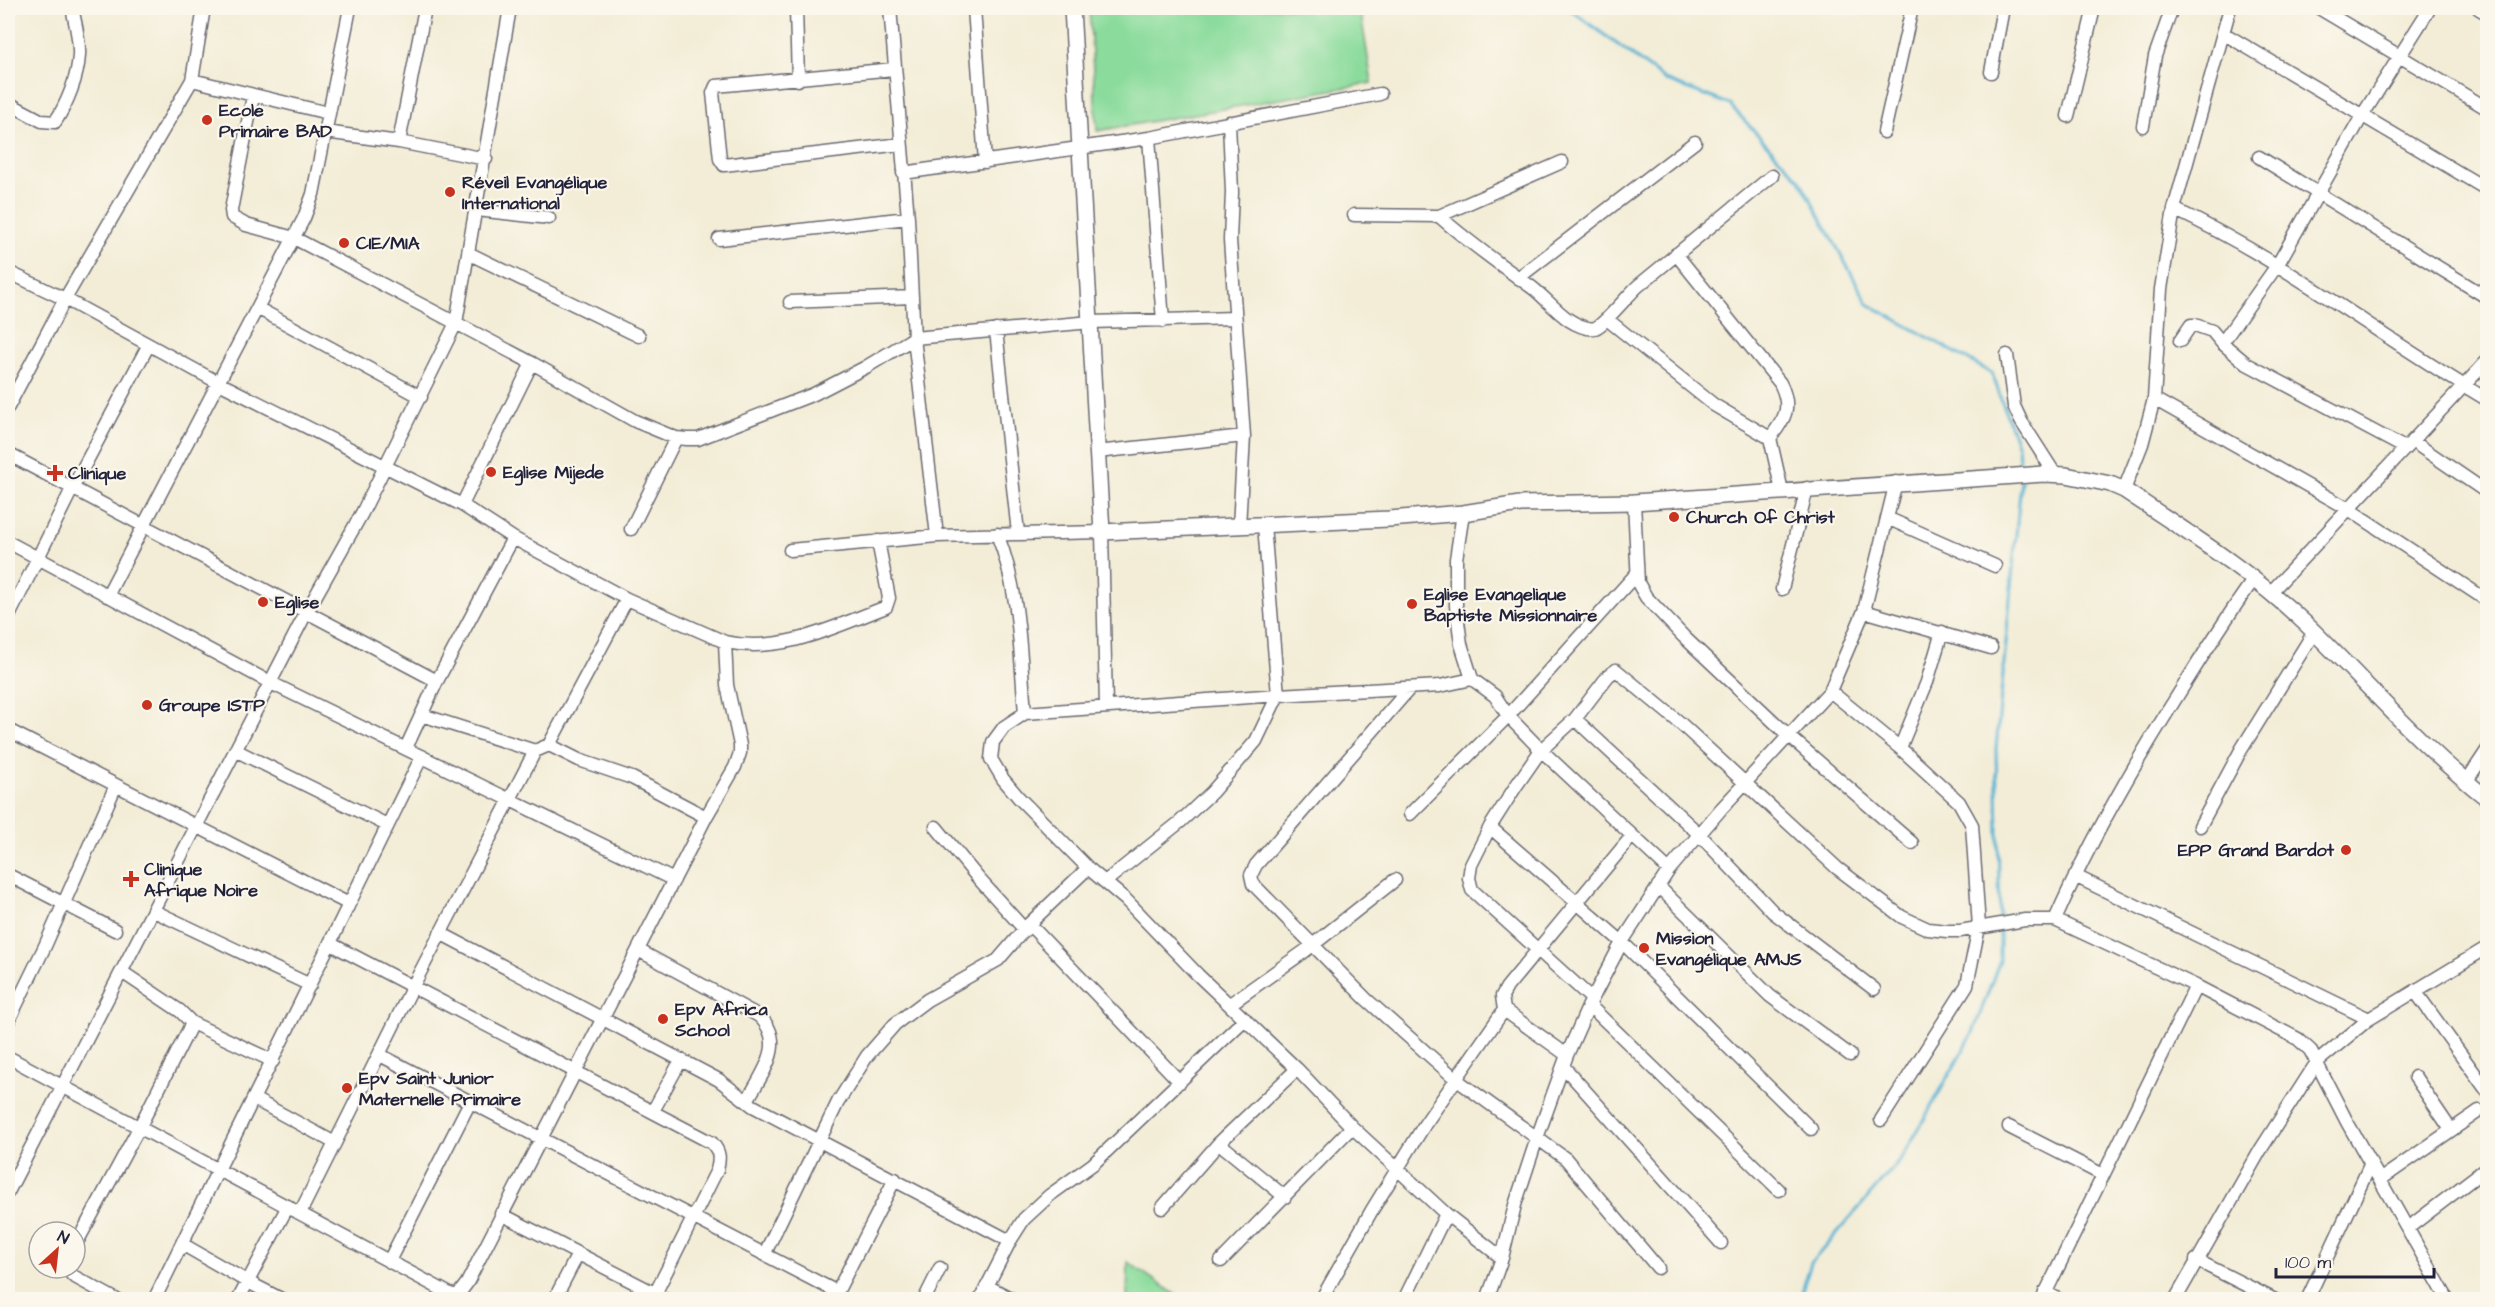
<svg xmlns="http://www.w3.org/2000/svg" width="2495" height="1307" font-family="'Architects Daughter',sans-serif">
  <rect width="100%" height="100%" fill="#fbf7ec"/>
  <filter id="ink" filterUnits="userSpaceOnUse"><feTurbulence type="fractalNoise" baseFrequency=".0167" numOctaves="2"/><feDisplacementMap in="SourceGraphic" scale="12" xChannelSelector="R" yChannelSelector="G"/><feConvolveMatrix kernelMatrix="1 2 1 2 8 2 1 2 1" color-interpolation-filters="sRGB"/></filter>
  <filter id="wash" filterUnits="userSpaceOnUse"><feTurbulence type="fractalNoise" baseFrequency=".008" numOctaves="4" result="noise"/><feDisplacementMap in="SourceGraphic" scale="24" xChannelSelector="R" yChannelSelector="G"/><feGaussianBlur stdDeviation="1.35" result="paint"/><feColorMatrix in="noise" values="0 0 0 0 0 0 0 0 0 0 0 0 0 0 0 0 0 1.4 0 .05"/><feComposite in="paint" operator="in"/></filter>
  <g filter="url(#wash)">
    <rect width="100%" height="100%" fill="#f3edd7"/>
    <path fill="#8bdc9c" stroke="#567f6c" stroke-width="1.5" d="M1089,8H1360L1372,83L1097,131Z
      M1128,1262L1182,1299H1127Z"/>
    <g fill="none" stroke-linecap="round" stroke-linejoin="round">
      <path stroke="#56b2d4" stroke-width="3" d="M1568,8L1667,81L1729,104L1800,180L1868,304L1992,373L2018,447L2020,471
        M2000,920L1996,749L2021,481
        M1799,1300L1811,1263L1902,1158L1973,1033L2000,960V926"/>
    </g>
  </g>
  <g filter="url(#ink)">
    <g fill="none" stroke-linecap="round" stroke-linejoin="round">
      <g stroke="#6b6972" stroke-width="15">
        <path id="minor" d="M796,8L798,80
          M890,8L908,218L914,338L937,536
          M974,8L985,162
          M2319,8L2488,109
          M2478,8L2488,14
          M2223,33L2488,190
          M894,69L716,86L713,93L720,159L724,165L901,144
          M1991,72L2003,8
          M192,80L328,113
          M253,96L231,210L232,217L246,225L294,238L532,363L635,421L676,438L687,439H698L814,394L866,367L914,338L1091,322L1235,318
          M8,103L42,121L55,122C67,104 78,77 79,55C80,40 75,22 72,8
          M2068,116L2094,8
          M1229,122L1232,192L1230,240L1244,436
          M2143,126L2155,56L2172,8
          M325,132L399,142L486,159
          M1884,132L1912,8
          M1149,138L1163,321
          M399,142L425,8
          M2259,157L2488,298
          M903,173L1149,138L1380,94
          M2174,209C2286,262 2381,337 2488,400
          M477,210L549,218
          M1354,215L1439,216C1469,243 1501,265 1534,289C1546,299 1556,311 1569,320C1575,324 1587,330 1595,328C1604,325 1628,295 1638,286L1772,176
          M1439,216L1562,162
          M719,239L908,218
          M470,254L639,336
          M1676,254L1780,383C1792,407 1786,418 1770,438
          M8,272L65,299L219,383L462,505L513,538L627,599L725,642L727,685L740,745V753L735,767L706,817L467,1283L458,1295H452L8,1057
          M1518,278L1695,142
          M790,302L912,297
          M259,309L421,397
          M1608,320L1714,405L1770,438L1782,491
          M996,330L1018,533
          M2180,341L2191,325H2195L2212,331L2222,343L2247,364L2405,448
          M2222,343L2278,264L2362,116L2430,8
          M2007,355L2014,406L2021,421L2055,474
          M2154,399L2347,508L2488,601
          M8,407L65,299L192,80L204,8
          M2412,441L2488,493
          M1097,452L1244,436L1239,527
          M8,454L437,681
          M2124,490L2142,444L2154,399L2161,289L2174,209L2230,8
          M1634,502L1638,583L1646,597L1684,637L1790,737L1912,843
          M462,505L532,363
          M1463,513L1456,559V606L1461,644L1472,679L1495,696L1508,716L1541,750L1669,870
          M1887,518L1995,566
          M1264,525L1278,695L1440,686L1472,679
          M631,529L676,438
          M997,534C1020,590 1020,653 1025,713L1004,727L993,742L991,759L1003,779L1019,798L1088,868L1126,900L1198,975L1297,1069L1352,1127L1446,1214L1502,1258
          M8,542L271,683L674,880
          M790,550L937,536L1102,532L1106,706
          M1782,589L1807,488
          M2271,592L2488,360
          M107,596L304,218L313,194L350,8
          M1864,611L1991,648
          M8,618L72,489L148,346
          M725,642C782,654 834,627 886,607L889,598L878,541
          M1410,688L1256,865L1251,875L1253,884L1366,999L1457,1080L1566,1159L1658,1268
          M1830,691L1900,748L1959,802L1972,825L1979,927L1967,985L1881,1120
          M1025,713L1278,695L1256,741L1212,792L1180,822L1106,881
          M422,715L535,751L549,745L579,760L632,778L706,817
          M1575,719L1699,834L1773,912L1874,989
          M8,730L349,904
          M549,745L627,599
          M406,748L437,681L513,538
          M1900,748L1927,682L1942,632
          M235,750L387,825
          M2466,782L2488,749
          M1410,814L1508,716L1637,573
          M2200,826L2241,750L2314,632
          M936,827L978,878L1025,930
          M1490,827L1622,942L1811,1129
          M8,875L115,930
          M2075,876L2369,1019
          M1658,886L1770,996L1850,1055
          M154,911L310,985
          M2055,920C2088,845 2128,775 2171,706C2198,663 2224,620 2254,579
          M1029,924L1180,1082
          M440,933L719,1080L753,1106L1010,1241L980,1300
          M331,944L712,1143C720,1152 720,1158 717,1170L652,1300
          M638,950L759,1016C788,1043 762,1073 747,1101
          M122,972L180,1011L192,1023L273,1061
          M2415,991L2488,1092
          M1592,999L1472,890L1469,878L1471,865L1490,827L1516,786L1541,750L1575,719L1608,676L1616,670L1679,722L1837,868L1902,917L1928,929L1947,931H1960L2025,920H2055L2196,986L2298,1039L2310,1050L2347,1122L2448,1300
          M1230,1004L1305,951L1395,880
          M1589,1005L1779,1190
          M8,1022L45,946L116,785
          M380,1055L837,1292
          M1567,1055L1504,1010L1502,996L1507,987L1632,836
          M1563,1066L1721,1243
          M2415,1077L2451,1130
          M254,1099L335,1143L413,986L535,751
          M653,1111L681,1060
          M2009,1127L2103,1175
          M1219,1143L1297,1069
          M2381,1179L2479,1111
          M8,1192L306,613L362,513L456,323L510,8
          M1162,1208L1219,1143L1285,1197
          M300,1213L335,1143
          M501,1214L668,1300
          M2408,1228L2488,1167
          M1010,1241L1024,1219L1050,1195L1093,1164L1245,1019
          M182,1244L248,1282L283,1300
          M75,1246L140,1126L192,1023
          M765,1253L838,1102L867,1056L895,1024L927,1000L998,960L1029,924L1088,868
          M2196,1260L2275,1300
          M389,1261L470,1102
          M1221,1261L1352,1127
          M67,1268L73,1276L117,1300
          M987,1286L1014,1300
          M2045,1292L2060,1300
          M154,1300L422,756
          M238,1300L288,1206
          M554,1300L578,1254
          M833,1300L895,1179
          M924,1300L940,1268
          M1321,1300L1372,1210L1425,1124L1504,1010
          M1404,1300L1446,1214
          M1487,1300L1502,1258L1515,1205L1537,1138L1567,1055L1589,1005L1622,942L1669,870L1721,809L1830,691L1864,611L1896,482
          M2042,1300L2196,986
          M2175,1300L2261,1149L2317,1062L2369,1019L2488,947
          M2307,1300L2371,1163"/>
      </g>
      <g stroke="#6b6972" stroke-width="18">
        <path id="tertiary" d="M1072,8L1102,532L1389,519L1463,513L1520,504L1634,502L2044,474L2066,475L2110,484L2124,490C2187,532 2252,572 2307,625C2367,683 2421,747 2488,799"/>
      </g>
      <use href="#minor" stroke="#fff" stroke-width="12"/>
      <use href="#tertiary" stroke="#fff" stroke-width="15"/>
    </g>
  </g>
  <g fill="#c8321e" stroke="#fbf7ec" stroke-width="2">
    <circle cx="207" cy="120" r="6"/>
    <circle cx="450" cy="192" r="6"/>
    <circle cx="344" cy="243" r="6"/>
    <circle cx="491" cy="472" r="6"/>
    <path d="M52 464h6v6h6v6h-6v6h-6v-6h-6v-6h6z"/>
    <circle cx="1674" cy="517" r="6"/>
    <circle cx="263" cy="602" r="6"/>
    <circle cx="1412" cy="604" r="6"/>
    <circle cx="147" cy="705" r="6"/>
    <circle cx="2346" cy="850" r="6"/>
    <path d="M128 870h6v6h6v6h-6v6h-6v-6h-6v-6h6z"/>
    <circle cx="1644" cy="948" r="6"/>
    <circle cx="663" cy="1019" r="6"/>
    <circle cx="347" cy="1088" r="6"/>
  </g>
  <g text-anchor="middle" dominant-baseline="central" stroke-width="4.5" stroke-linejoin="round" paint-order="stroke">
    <g font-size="18" font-weight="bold" fill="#22223b" stroke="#fbf7ec" text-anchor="start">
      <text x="219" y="110">Ecole<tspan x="219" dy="21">Primaire BAD</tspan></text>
      <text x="462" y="182">Réveil Evangélique<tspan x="462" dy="21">International</tspan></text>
      <text x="356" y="243">CIE/MIA</text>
      <text x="503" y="472">Eglise Mijede</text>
      <text x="68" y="473">Clinique</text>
      <text x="1686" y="517">Church Of Christ</text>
      <text x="1424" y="594">Eglise Evangelique<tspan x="1424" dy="21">Baptiste Missionnaire</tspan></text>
      <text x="275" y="602">Eglise</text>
      <text x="159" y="705">Groupe ISTP</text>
      <text x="2334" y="850" text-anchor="end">EPP Grand Bardot</text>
      <text x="144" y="869">Clinique<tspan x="144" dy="21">Afrique Noire</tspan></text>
      <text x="1656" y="938">Mission<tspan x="1656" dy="21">Evangélique AMJS</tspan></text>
      <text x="675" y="1009">Epv Africa<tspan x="675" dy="21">School</tspan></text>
      <text x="359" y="1078">Epv Saint Junior<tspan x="359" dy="21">Maternelle Primaire</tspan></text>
    </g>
  </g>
  <rect width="2495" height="1307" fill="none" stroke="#fbf7ec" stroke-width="30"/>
  <g transform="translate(57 1250) rotate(27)"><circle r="28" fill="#fbf7ec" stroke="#a4a2a5" stroke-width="1.5"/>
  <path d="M0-4.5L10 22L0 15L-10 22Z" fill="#c8321e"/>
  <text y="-9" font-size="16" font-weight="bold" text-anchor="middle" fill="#22223b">N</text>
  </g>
  <path d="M2276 1268v9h158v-9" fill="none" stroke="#22223b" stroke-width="3"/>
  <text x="2285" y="1268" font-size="18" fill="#22223b" stroke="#fbf7ec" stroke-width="4.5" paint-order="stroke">100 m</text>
</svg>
